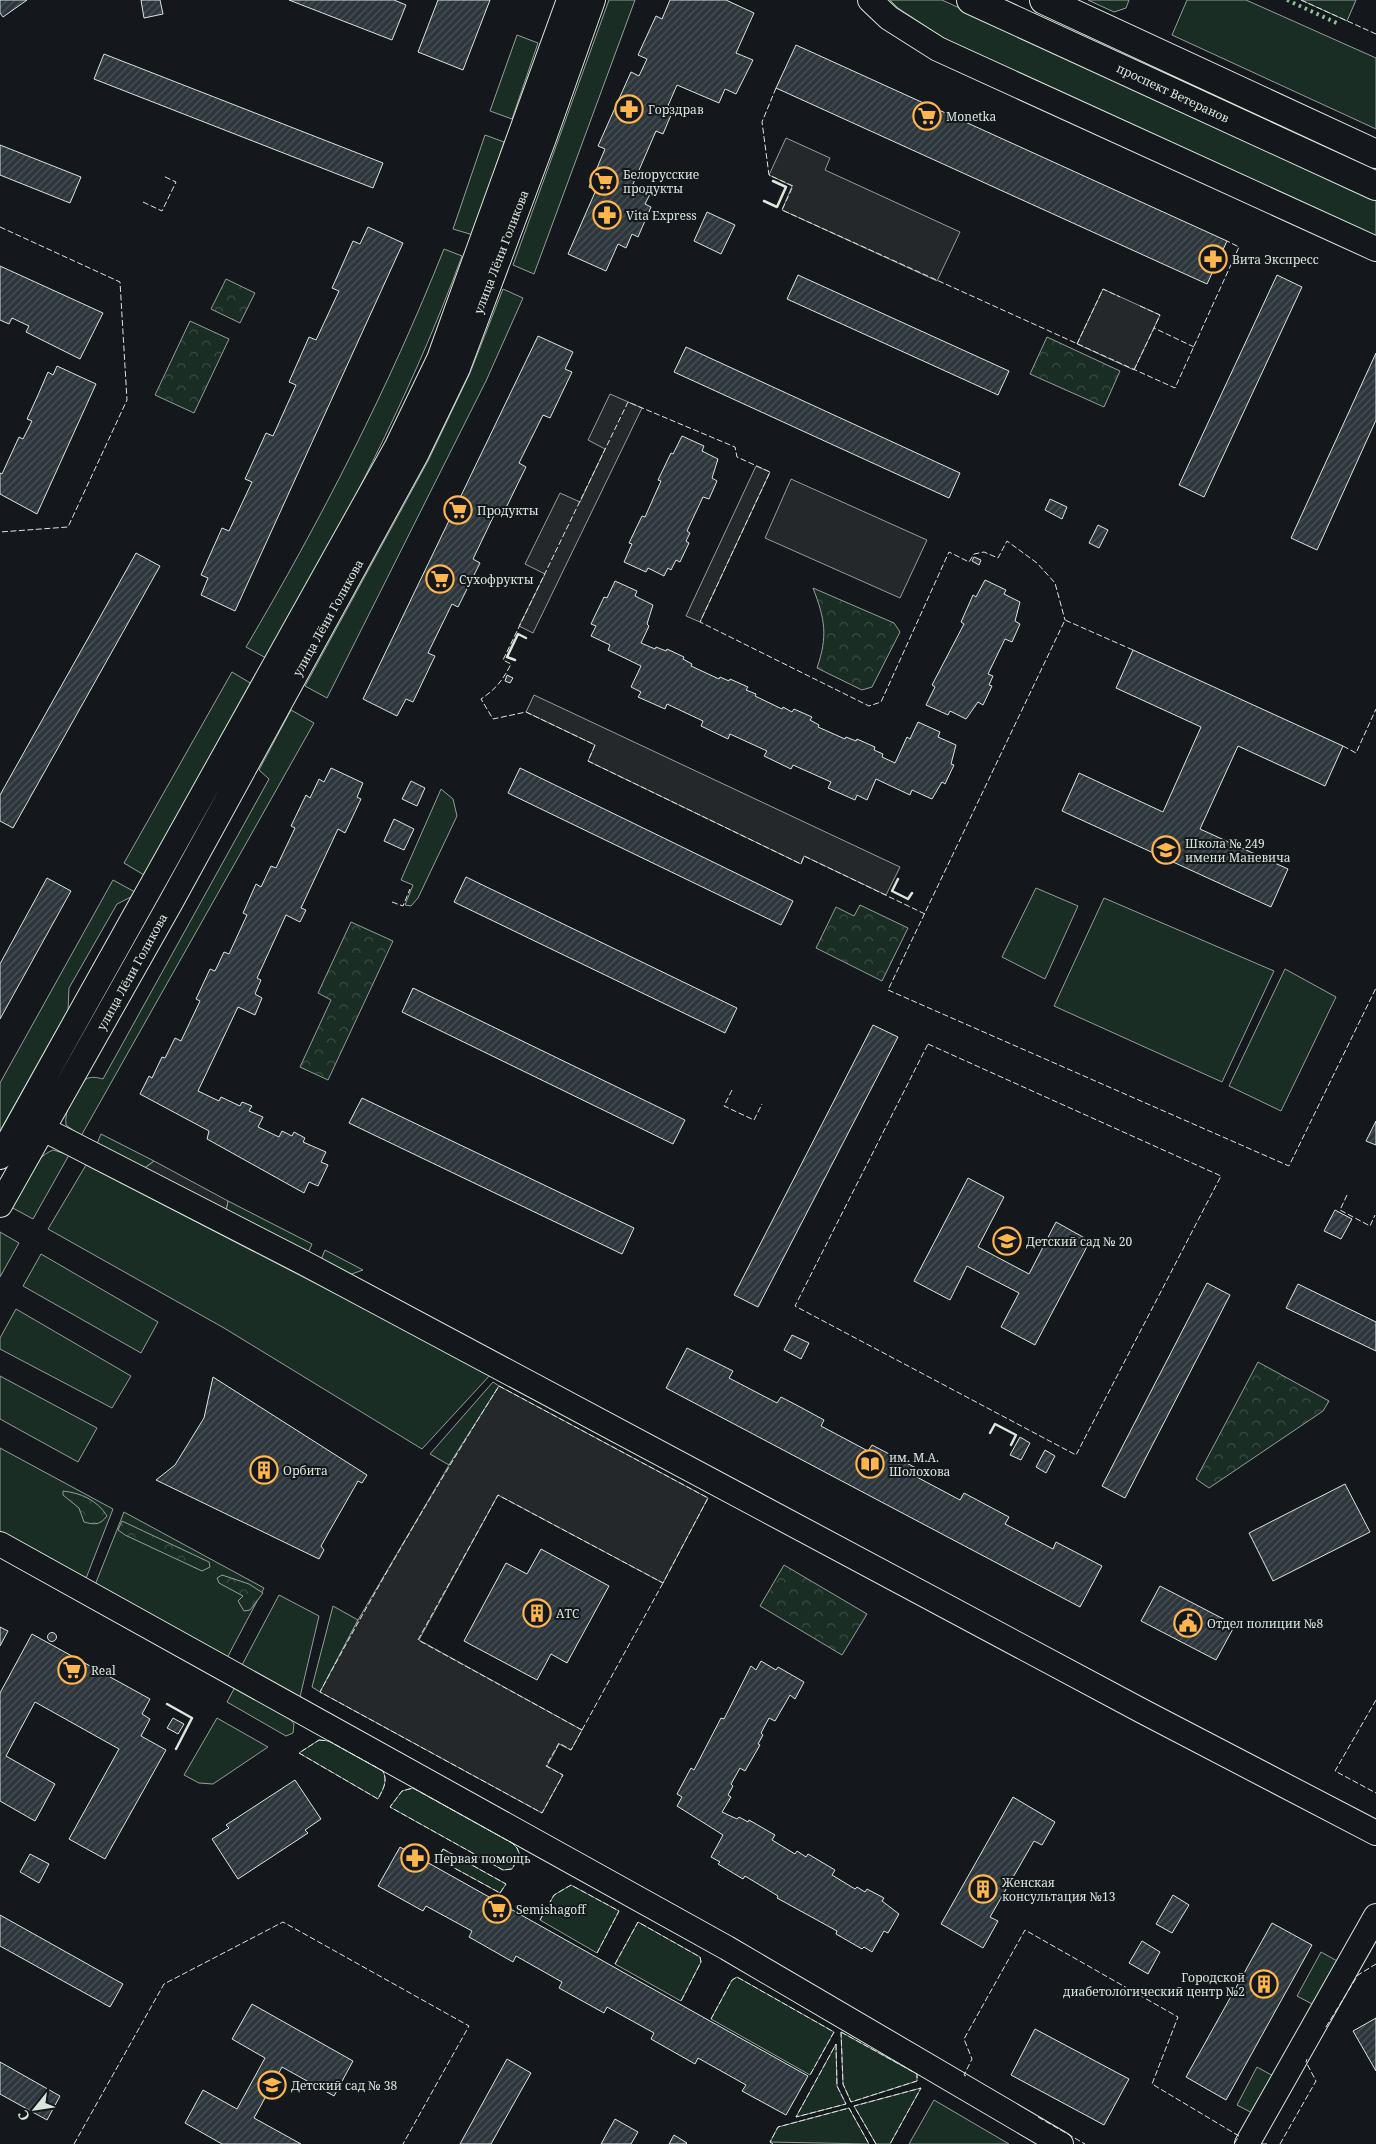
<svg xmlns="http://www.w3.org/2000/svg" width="1376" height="2144" font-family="'Noto Serif',serif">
  <defs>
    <pattern id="forest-crowns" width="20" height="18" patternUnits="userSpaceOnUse" patternTransform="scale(1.25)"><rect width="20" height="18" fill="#1a2d24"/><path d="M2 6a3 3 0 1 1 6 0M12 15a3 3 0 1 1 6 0" fill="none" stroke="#3b4b43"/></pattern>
    <pattern id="building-hatch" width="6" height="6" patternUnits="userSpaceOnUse" patternTransform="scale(1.25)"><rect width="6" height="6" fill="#2c363c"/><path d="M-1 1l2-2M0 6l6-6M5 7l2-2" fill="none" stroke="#4a5358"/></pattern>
  </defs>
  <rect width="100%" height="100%" fill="#14181c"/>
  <path fill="#1a2d24" stroke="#939e99" d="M609,0H635L534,274L513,265Z
    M890,0H942L1376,199V237L945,39L898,8Z
    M1088,0H1129L1126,8L1114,12Z
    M1187,0H1246L1376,58V129L1172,35Z
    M1301,0H1356L1347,21Z
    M517,35L538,43L512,119L490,111Z
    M485,135L504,142L473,235L453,229Z
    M444,249L462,256C410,397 341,529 266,658L246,647C321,520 389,387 444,249Z
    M503,289L523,298L486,381L327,698L305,686L428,461L470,373Z
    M232,672L252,684L144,875L124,863Z
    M291,710L314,723L81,1136L66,1125C64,1112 73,1091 83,1081C89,1076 96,1077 103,1079L269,779L259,770Z
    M441,789L453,799L457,816L418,898L411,906L405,905L413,885L401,880Z
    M113,880L135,892L131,897L117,904L69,988L68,1010L0,1131V1083Z
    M1036,888L1078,906L1045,979L1002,957Z
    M1104,898L1274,971L1222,1082L1054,1006Z
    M1285,969L1336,997L1281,1111L1229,1086Z
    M101,1134L154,1161L142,1170L96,1146Z
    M53,1150L69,1155L33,1219L11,1207C22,1188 32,1158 53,1150Z
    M86,1165L491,1374L422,1449L224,1328L48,1229Z
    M228,1201L312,1244L307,1255L225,1215Z
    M0,1232L19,1243L0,1277Z
    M325,1250L363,1270L346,1276L320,1262Z
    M41,1254L158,1322L141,1353L23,1286Z
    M16,1309L131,1376L112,1408L0,1349V1338Z
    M0,1376L97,1428L78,1462L0,1419Z
    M493,1382L499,1386L449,1465L430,1454Z
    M0,1448L113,1509L85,1581L0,1534Z
    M124,1512L264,1588L227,1658L95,1585Z
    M279,1595L319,1616L300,1697L242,1665Z
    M333,1606L358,1620L320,1692L312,1687Z
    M235,1687L291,1720L294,1724L293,1733L286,1736L227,1702Z
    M217,1718L268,1747L213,1784L199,1783L184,1775Z
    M319,1740L329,1741L383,1771C388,1782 383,1789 378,1799L299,1753Z
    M413,1788L512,1843L517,1848L520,1855L512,1869L503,1870L390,1807L402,1791Z
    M443,1849L506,1884L500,1893L438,1859Z
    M571,1885L619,1911L597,1953L540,1920L554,1895Z
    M638,1922L700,1957L701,1962L681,2001L615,1964Z
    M1321,1952L1339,1962L1314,2005L1297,1996Z
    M737,1977L834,2032L810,2075L711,2019L732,1980Z
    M841,2032L917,2074V2081L851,2102L843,2084Z
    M836,2044L837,2086L846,2104L796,2117Z
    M1257,2067L1275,2077L1254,2114L1237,2105Z
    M921,2088L890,2144H876L854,2106Z
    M934,2100L1009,2144H909Z
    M849,2108L869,2144L770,2142L778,2127Z"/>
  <path fill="url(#forest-crowns)" stroke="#939e99" d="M226,279L255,293L240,323L211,309Z
    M190,321L229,339L194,413L155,395Z
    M1047,337L1120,371L1104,407L1030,374Z
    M813,588L894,623L900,632L872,687L862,690L817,668C828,636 825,619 813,588Z
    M860,905L908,928L882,981L816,948L836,907L854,916Z
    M351,922L393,941L328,1080L300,1067L331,1000L318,993Z
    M1258,1362L1329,1401L1323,1411L1209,1488L1196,1479Z
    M63,1491C81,1493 97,1500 107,1516C100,1525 95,1525 84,1522L79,1508L63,1495Z
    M122,1521L209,1562L210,1567L202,1571L125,1535L118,1530Z
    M784,1565L867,1614L842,1655L760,1606Z
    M222,1575L249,1584L263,1593L250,1610L244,1611L238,1601L243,1596L219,1583L217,1578Z"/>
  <path fill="#24282b" stroke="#939e99" d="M786,138L830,158L825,170L960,232L937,281L782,210L792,186L769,175Z
    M1103,289L1160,315L1134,370L1077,344Z
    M610,394L642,408L533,633L519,626L545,574L525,564L560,493L580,502L605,449L588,440Z
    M756,466L770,472L700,622L686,616Z
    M791,479L927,540L900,598L765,538Z
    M534,695L900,867L886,895L804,856L801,864L588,761L595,745L526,712Z
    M154,1161L228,1201L225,1215L142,1170Z
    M499,1386L708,1498L663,1583L498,1495L419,1640L582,1730L571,1750L559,1744L547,1766L563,1775L542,1813L320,1692L358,1620L449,1465Z"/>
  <path fill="url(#building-hatch)" stroke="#d8e6dc" d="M0,0H27L3,17L0,13Z
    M141,0H160L163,14L144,18Z
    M289,0H394L406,5L392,40Z
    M438,0H490L463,70L418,52Z
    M670,0H726L754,13L736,53L753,60L736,94L725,89L719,103L677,85L667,108L673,111L668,122L663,134L656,131L633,184L651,192L645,204L651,207L638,237L632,234L626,248L618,244L606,271L568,254L596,190L589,187L605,149L598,146L631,72L639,76L647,59L638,55L656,16L662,19Z
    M796,45L1227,241L1207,284L776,88Z
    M104,54L383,163L373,188L94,79Z
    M0,145L81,177L70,203L0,175Z
    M707,212L735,225L721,254L694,241Z
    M368,227L403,243L235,611L201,595L208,578L201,575L222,528L229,531L252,482L245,479L266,433L273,436L296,385L289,382L309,337L316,340L339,291L332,288L353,241L360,244Z
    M0,266L103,313L80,359L26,332L29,326L12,318L9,324L0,320Z
    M798,275L1009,371L998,395L787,299Z
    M1277,275L1302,287L1204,497L1179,485Z
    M538,336L573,352L565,369L572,372L550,418L543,415L519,463L526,467L504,512L497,509L473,559L480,563L458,607L452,604L428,653L435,656L413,702L406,699L397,716L363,699Z
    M686,347L960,473L949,498L674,372Z
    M1376,353V420L1317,550L1291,538Z
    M57,366L96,384L37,514L0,494V473L2,474L19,437L23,439L32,421L27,419L38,395L48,372L53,375Z
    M682,436L704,446L702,451L718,459L712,478L717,481L709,499L703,497L687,531L690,533L686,541L689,543L680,562L676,560L671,570L668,568L664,576L648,568L646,572L624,562L632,544L629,543L642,516L645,517L661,481L658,480L671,453L673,454Z
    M1050,499L1067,507L1062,519L1045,510Z
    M1098,525L1108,530L1099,548L1089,543Z
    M136,553L160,566L13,828L0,821V795Z
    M974,557L981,560L979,565L972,561Z
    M985,580L1006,590L1004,594L1020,602L1015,621L1020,624L1012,642L1005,639L988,674L993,676L989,685L992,686L983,705L978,702L966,719L950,711L948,715L926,705L935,687L932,685L964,624L961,622L973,595L976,597Z
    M615,581L637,591L635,596L653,605L647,624L649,626L641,643L655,649L656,647L666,651L667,649L684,657L683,659L692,664L691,666L719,679L720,677L729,681L730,679L748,687L746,690L756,694L755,696L782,709L783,707L792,712L794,709L812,717L810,720L819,725L818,727L845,739L846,737L856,741L857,739L875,747L874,750L883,754L882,757L895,763L907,737L910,739L918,722L940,732L938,737L956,745L951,764L954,765L945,784L942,782L932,799L912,790L910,795L876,779L867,800L857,795L855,800L828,788L831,782L793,765L791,769L764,756L767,751L730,734L728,739L701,726L703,721L667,704L665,709L638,697L641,692L631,687L641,666L608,650L610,645L591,636L596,626L591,624L604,597L607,598Z
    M1133,650L1343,746L1325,786L1238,746L1200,829L1288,869L1271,907L1062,811L1079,773L1163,812L1201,727L1116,688Z
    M507,675L513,678L510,683L505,681Z
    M331,768L363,783L357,797L361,799L345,833L338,829L301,908L306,910L300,922L286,915L257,978L261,980L255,994L262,998L255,1015L238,1007L198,1091L219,1101L221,1097L240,1106L242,1102L252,1106L249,1111L263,1117L258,1127L279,1137L282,1131L292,1136L294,1132L305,1138L303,1142L326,1152L321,1162L328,1165L318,1186L309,1182L304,1193L207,1139L209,1131L140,1094L149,1076L152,1078L162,1057L165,1058L175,1038L181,1041L200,1001L196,999L210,969L215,971L224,952L229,954L247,915L243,913L256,884L261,887L271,866L276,868L295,828L291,826L306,795L310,798L319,779L324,782Z
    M520,768L793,901L781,925L508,793Z
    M411,781L425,788L417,806L402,799Z
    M394,819L414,829L404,850L384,841Z
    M466,877L737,1008L725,1033L454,902Z
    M47,878L71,891L0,1019V964Z
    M413,988L685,1120L673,1144L402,1012Z
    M873,1025L898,1037L758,1307L734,1295Z
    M362,1098L634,1228L622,1254L349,1123Z
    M1376,1121V1145L1366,1141Z
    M968,1178L1004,1197L978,1247L1029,1274L1056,1222L1090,1241L1035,1345L1001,1327L1019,1293L967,1266L950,1300L914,1281Z
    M1335,1210L1352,1219L1341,1239L1324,1231Z
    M1207,1283L1230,1295L1125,1498L1102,1486Z
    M1298,1284L1376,1322V1351L1286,1308Z
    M792,1335L809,1343L801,1359L784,1350Z
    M687,1348L733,1371L729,1378L777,1403L781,1397L802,1408L824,1420L821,1426L868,1451L872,1445L916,1468L913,1475L960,1500L964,1493L1009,1517L1005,1524L1053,1549L1056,1542L1102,1566L1080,1607L666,1388Z
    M213,1377L367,1475L362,1483L358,1481L321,1546L324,1550L319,1559L156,1480L175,1465L204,1418Z
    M1020,1437L1030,1443L1021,1460L1010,1455Z
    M1045,1450L1055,1456L1046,1473L1036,1467Z
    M1345,1484L1370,1532L1273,1581L1249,1533Z
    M541,1549L609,1586L567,1663L551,1654L537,1680L464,1641L506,1563L527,1574Z
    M1160,1586L1235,1625L1216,1660L1141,1621Z
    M0,1627L8,1631L0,1646Z
    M47.5 1637a4.5 4.5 0 1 1 9 0a4.5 4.5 0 1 1-9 0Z
    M32,1634L150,1699L142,1714L150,1719L141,1736L166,1750L105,1859L69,1839L119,1749L35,1702L6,1756L55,1784L35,1821L0,1801V1693Z
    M761,1661L776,1670L778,1667L804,1682L795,1699L790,1695L775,1721L769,1718L761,1733L763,1735L758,1744L760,1745L745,1771L740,1768L731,1784L733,1786L728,1795L731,1797L722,1812L737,1819L739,1817L748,1822L749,1820L775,1835L772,1840L795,1854L797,1851L806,1857L808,1854L835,1870L832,1875L855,1889L857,1887L865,1892L867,1889L884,1898L882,1901L899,1914L888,1933L884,1931L872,1952L864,1947L862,1949L836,1934L837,1931L777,1898L778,1896L745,1876L743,1879L718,1864L720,1862L711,1857L723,1835L677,1806L682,1797L677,1794L691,1768L694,1770L721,1718L724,1719L751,1666L756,1670Z
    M173,1718L184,1724L178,1734L167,1728Z
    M295,1780L321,1819L305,1830L308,1833L238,1879L212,1839L229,1828L226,1825Z
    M1013,1797L1055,1822L1042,1845L1034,1841L990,1917L998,1921L983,1948L941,1924Z
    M400,1847L808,2076L786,2115L742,2091L746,2085L698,2058L695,2064L651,2039L654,2033L607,2007L604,2013L559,1988L562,1982L516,1956L513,1962L469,1937L472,1931L426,1906L423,1911L378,1886Z
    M30,1854L49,1864L39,1883L20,1872Z
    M1173,1895L1189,1905L1172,1933L1156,1924Z
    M0,1915L123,1984L110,2007L0,1946Z
    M1272,1923L1312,1945L1226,2100L1186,2077Z
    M1142,1941L1160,1952L1148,1974L1129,1963Z
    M252,2004L353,2061L334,2096L282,2067L254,2118L301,2144H222L185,2123L203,2090L237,2109L265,2058L232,2039Z
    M1376,2018V2071L1353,2031Z
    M1035,2029L1129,2079L1104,2125L1011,2075Z
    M507,2059L531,2073L491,2144H460Z
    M0,2062L60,2096L47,2120L0,2094Z
    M615,2119L638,2132L631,2144H601Z
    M674,2135L687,2143L686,2144H669Z"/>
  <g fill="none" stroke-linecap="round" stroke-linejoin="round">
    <g stroke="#d8e6dc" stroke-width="26">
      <path id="minor" d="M870,0L889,18L938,49L1376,249
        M22,1118L308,1265L1142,1711L1376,1833
        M0,1157L397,446L439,359L569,0
        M0,1205L171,902L416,455L458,368L543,141L593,0
        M0,1544L727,1948L1061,2144
        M1247,2144L1376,1916"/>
    </g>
    <g stroke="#d8e6dc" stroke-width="30">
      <path id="major" d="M971,0L1376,186
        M1044,0L1376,154"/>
    </g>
    <use href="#minor" stroke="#14181c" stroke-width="24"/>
    <use href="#major" stroke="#14181c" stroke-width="28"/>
    <path stroke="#8ac095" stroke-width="4" stroke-dasharray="2.5 4" stroke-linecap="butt" d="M1287,0L1339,24"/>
    <path stroke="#d8e6dc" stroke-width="1" stroke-dasharray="6 2.5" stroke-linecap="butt" d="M1301,0L1376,34
      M776,88L762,122L769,175L793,186L782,210L1175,388L1239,247L1227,241
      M143,202L162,211L176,182L163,176
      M0,227L120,282L127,400L68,527L0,532
      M1140,306L1160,315L1154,328
      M1077,344L1103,289L1120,297
      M1134,370L1154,328L1194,347
      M1133,650L1065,620L888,990L1289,1166L1376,988
      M1343,746L1356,753L1376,709
      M392,902L403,906L410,889
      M925,914L804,856L801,864L588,761L595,745L526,712L493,719L481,699C496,689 503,680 511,664L503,660L628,402L735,447L737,457L770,472L700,622L869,706L881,702L949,552L969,562L974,554L984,552L998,558L1007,541L1037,563L1055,583L1065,620
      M928,1044L1221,1176L1076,1455L795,1306Z
      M732,1090L724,1106L754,1120L762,1104
      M1347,1195L1340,1210L1370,1226L1375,1215
      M499,1386L708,1498L663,1583L498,1495L418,1640L582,1730L571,1750L559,1743L546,1766L563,1775L542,1813L320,1692C376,1588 436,1486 499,1386Z
      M1376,1700L1335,1771L1376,1793
      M582,1730L663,1583
      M319,1740L329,1741L383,1771C388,1782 383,1789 378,1799L299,1753Z
      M413,1788L512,1843L517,1848L520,1855L512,1869L503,1870L390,1807L402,1791Z
      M443,1849L506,1884L500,1893L438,1859Z
      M540,1920L554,1895L571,1885L619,1911L597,1953
      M615,1964L638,1922L700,1957L701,1962L681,2001
      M711,2019L732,1980L737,1977L834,2032L810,2075
      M1326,2027L1358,1975L1376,1964
      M841,2032L917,2074V2081L851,2102L843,2084Z
      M836,2044L837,2086L846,2104L796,2117Z
      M966,2076L964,2075L972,2059L964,2039L1025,1930L1178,2017L1152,2084L1239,2136L1234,2144
      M1038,2117L1085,2144
      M74,2144L164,1984L283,1922L469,2026L403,2144
      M773,2144L770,2142L778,2127L849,2108L869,2144
      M876,2144L854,2106L921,2088L890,2144
      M1261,2144H1269
      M1280,2144L1316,2081L1306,2062L1307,2059"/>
    <path stroke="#d8e6dc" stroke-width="2.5" d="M764,201L777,207L786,187L773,181
      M515,660L507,657L518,634L526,638
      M898,879L892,891L908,899L912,893
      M990,1433L995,1424L1016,1435L1011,1445
      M167,1704L192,1718L176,1749"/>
  </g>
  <defs>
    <g id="pharmacy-ring" transform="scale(1.4375)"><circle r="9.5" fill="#14181c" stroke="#ffb74d" stroke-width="1.5"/><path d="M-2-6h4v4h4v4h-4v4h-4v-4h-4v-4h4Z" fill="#ffb74d"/></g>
    <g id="supermarket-ring" transform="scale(1.4375)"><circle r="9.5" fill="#14181c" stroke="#ffb74d" stroke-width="1.5"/><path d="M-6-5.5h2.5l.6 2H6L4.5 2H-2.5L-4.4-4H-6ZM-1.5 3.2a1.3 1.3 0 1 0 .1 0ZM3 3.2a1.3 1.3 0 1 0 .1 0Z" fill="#ffb74d"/></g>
    <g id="school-ring" transform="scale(1.4375)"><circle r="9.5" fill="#14181c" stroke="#ffb74d" stroke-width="1.5"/><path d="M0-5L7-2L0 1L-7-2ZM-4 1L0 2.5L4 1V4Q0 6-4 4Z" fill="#ffb74d"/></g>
    <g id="library-ring" transform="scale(1.4375)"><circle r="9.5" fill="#14181c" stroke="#ffb74d" stroke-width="1.5"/><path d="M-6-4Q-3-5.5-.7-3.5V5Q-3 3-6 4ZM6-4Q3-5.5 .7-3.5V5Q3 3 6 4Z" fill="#ffb74d"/></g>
    <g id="building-ring" transform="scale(1.4375)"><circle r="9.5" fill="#14181c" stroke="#ffb74d" stroke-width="1.5"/><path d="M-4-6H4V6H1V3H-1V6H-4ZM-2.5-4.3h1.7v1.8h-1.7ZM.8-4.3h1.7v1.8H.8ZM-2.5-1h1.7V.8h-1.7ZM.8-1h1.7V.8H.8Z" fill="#ffb74d"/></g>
    <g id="civic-ring" transform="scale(1.4375)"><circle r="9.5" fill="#14181c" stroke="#ffb74d" stroke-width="1.5"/><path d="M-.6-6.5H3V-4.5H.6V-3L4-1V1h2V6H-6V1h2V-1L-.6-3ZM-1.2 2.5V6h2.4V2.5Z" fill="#ffb74d"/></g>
  </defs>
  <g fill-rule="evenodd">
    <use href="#pharmacy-ring" x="629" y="109"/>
    <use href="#supermarket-ring" x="927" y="116"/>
    <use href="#supermarket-ring" x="604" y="181"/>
    <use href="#pharmacy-ring" x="607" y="215"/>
    <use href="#pharmacy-ring" x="1213" y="259"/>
    <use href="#supermarket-ring" x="458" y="510"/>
    <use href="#supermarket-ring" x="440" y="579"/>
    <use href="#school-ring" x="1166" y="850"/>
    <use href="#school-ring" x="1007" y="1241"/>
    <use href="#library-ring" x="870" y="1464"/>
    <use href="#building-ring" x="264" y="1470"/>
    <use href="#building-ring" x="537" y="1613"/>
    <use href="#civic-ring" x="1188" y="1623"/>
    <use href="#supermarket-ring" x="72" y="1670"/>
    <use href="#pharmacy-ring" x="415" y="1858"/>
    <use href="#building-ring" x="983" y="1889"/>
    <use href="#supermarket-ring" x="497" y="1909"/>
    <use href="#building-ring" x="1264" y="1984"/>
    <use href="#school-ring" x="272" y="2085"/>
  </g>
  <g text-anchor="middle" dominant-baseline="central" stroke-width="4" stroke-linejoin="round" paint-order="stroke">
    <g font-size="12" fill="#d8e6dc" stroke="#14181c">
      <text transform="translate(1173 93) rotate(25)">проспект Ветеранов</text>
      <text transform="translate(501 252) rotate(-69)">улица Лёни Голикова</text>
      <text transform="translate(328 618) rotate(-61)">улица Лёни Голикова</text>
      <text transform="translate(132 972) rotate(-61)">улица Лёни Голикова</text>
    </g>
    <g font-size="12" fill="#d8e6dc" stroke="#14181c" text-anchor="start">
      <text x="648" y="109">Горздрав</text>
      <text x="946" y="116">Monetka</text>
      <text x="623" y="174">Белорусские<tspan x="623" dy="14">продукты</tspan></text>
      <text x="626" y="215">Vita Express</text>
      <text x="1232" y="259">Вита Экспресс</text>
      <text x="477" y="510">Продукты</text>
      <text x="459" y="579">Сухофрукты</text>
      <text x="1185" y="843">Школа № 249<tspan x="1185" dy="14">имени Маневича</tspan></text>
      <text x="1026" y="1241">Детский сад № 20</text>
      <text x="889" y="1457">им. М.А.<tspan x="889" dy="14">Шолохова</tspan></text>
      <text x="283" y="1470">Орбита</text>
      <text x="556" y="1613">АТС</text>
      <text x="1207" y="1623">Отдел полиции №8</text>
      <text x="91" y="1670">Real</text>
      <text x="434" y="1858">Первая помощь</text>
      <text x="1002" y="1882">Женская<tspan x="1002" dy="14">консультация №13</tspan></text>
      <text x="516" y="1909">Semishagoff</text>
      <text x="1245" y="1977" text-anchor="end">Городской<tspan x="1245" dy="14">диабетологический центр №2</tspan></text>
      <text x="291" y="2085">Детский сад № 38</text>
    </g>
  </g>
  <g transform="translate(35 2109) rotate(240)" stroke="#14181c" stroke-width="4" paint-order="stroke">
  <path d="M0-4L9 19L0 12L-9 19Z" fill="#d8e6dc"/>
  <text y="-8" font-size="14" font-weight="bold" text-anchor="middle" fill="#d8e6dc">С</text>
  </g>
</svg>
